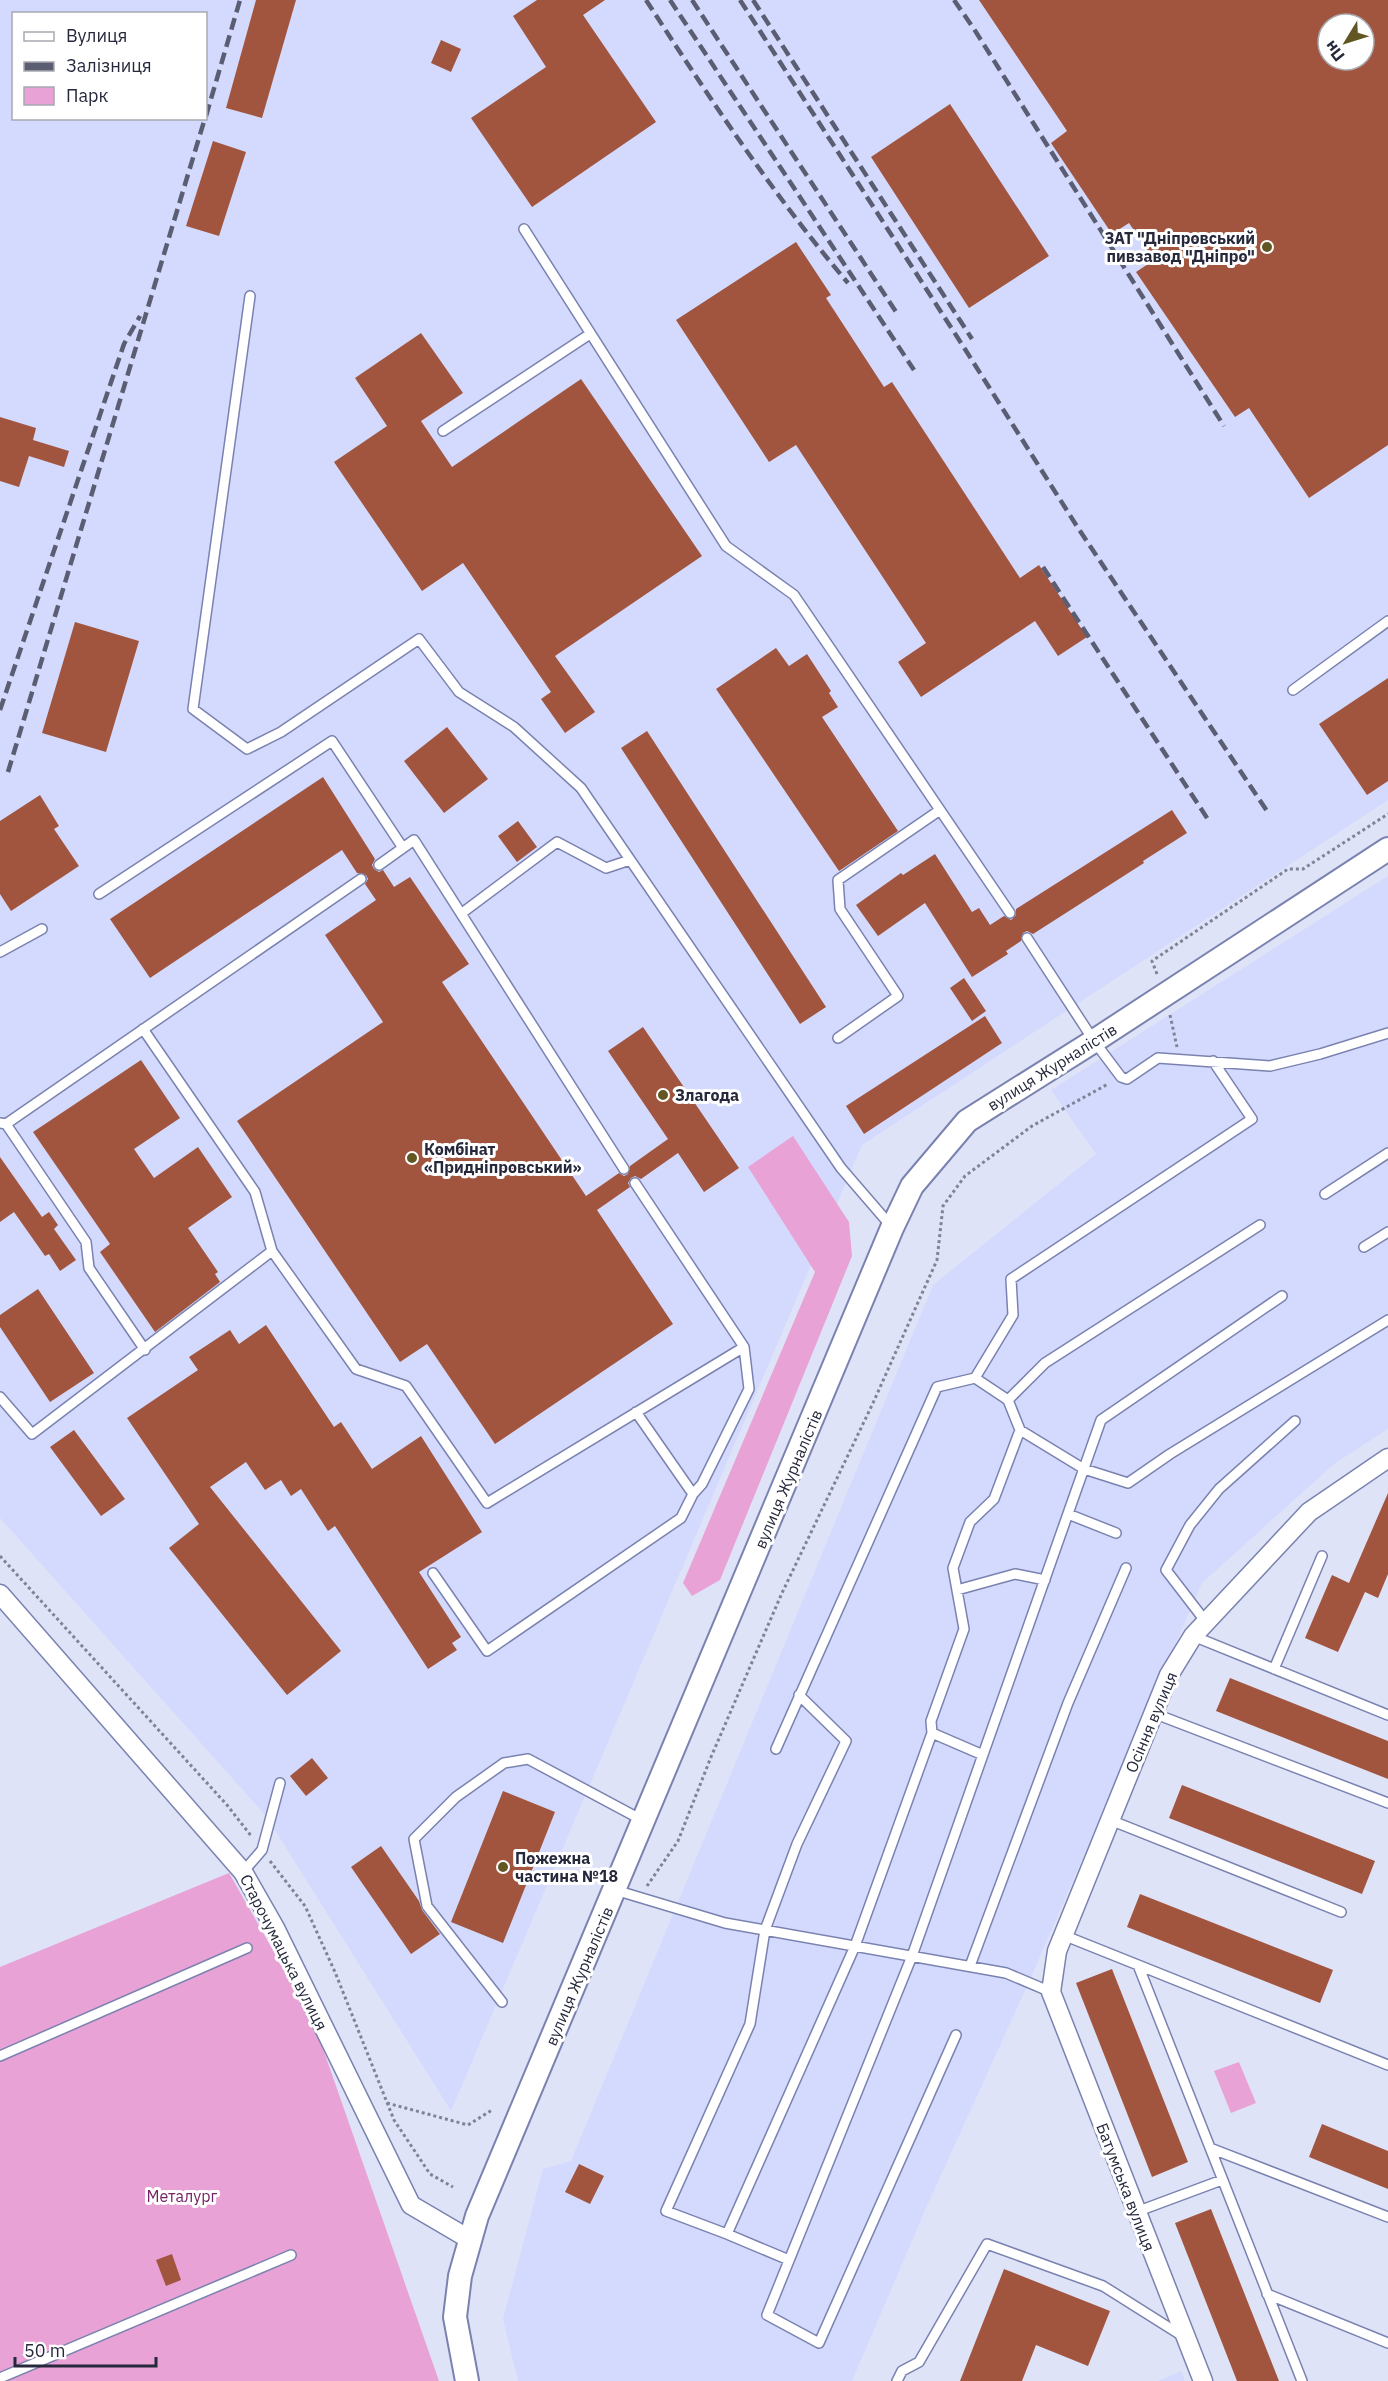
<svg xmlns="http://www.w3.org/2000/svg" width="1388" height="2381" font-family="'IBM Plex Sans',sans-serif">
  <rect width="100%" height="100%" fill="#dfe3f8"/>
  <path fill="#d4dafd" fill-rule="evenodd" d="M0,0H1388V800L862,1145L451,2111L266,1816L0,1518ZM14,14H206V118H14ZM1328,24H1364V60H1328Z
    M1388,876V1429L1334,1464L1202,1583L1032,1975L926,2208L852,2381H518L503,2319L543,2169L571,2161L933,1285L1096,1154L1051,1090Z
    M1181,2371L1185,2381H1158Z"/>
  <path fill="#e8a2d5" d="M793,1136L849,1222L852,1256L720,1580L692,1596L683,1583L815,1272L748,1167Z
    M229,1873L313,2020L439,2381H0V1967Z
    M1239,2062L1256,2103L1231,2113L1214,2071Z"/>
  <path fill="#a1553f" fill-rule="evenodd" d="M256,0H296L262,118L226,108Z
    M537,0H605L583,15L656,122L532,207L471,118L546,67L513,16Z
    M979,0H1388V445L1309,498L1249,408L1235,417L1136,272L1154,260L1129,223L1112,234L1051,143L1067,131ZM1328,24H1364V60H1328Z
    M441,40L461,49L451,72L431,63Z
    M950,104L1049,256L969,308L871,157Z
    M213,141L246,152L219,236L186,226Z
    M796,242L831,295L826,298L884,387L892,382L1020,578L1039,565L1087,637L1058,656L1035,621L921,697L898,662L926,643L796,445L769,462L676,320Z
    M421,333L463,393L421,421L452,467L581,379L702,556L555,656L595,712L565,733L541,699L551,692L463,563L422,591L334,462L387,426L355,378Z
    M0,417L36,428L33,440L69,451L64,467L29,456L19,487L0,481Z
    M75,622L139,641L106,752L42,733Z
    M776,648L789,666L807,654L831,691L829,693L838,707L822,717L898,831L839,871L716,689Z
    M1388,678V781L1367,795L1319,724Z
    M447,727L488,779L444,813L404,761Z
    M647,731L826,1007L800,1024L621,748Z
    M323,777L375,859L372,865L374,869L379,872L383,870L394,887L410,877L469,964L442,982L586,1196L619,1173L624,1176L628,1174L630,1166L668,1139L608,1051L643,1027L739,1168L704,1192L678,1153L641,1179L635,1176L631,1178L628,1183L630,1187L597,1210L673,1324L495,1444L427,1344L400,1362L237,1121L383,1022L325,935L376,900L365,884L368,879L366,875L357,873L342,850L150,978L110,919Z
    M40,795L59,826L54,829L79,866L11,911L0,894V821Z
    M1172,810L1187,833L1143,861L1144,863L1033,934L1027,931L1023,933L1021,941L1006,951L1008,954L972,977L925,903L878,936L856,905L901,873L903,875L935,854L972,912L979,908L990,925L1004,916L1011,920L1016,915V909Z
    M518,821L537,847L517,862L498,836Z
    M964,978L986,1011L972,1021L950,988Z
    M985,1016L1002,1043L864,1134L846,1106Z
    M141,1060L180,1118L134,1149L154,1178L198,1147L232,1197L188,1228L218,1272L215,1274L220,1282L155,1332L100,1252L110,1244L33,1132Z
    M0,1157L42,1217L49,1212L58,1225L54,1229L76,1260L60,1271L49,1254L45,1256L14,1212L0,1222Z
    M38,1289L94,1373L50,1402L0,1327V1315Z
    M266,1325L334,1427L341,1422L372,1469L421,1436L482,1532L419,1572L461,1637L452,1643L457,1650L428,1669L335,1526L328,1531L301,1489L291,1496L281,1480L265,1490L246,1462L210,1487L341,1651L287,1695L169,1548L199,1524L127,1418L198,1370L189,1357L230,1330L239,1344Z
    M74,1430L125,1499L101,1516L50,1447Z
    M1388,1493V1574L1378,1598L1365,1592L1338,1652L1305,1638L1332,1575L1349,1583Z
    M1230,1678L1388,1741V1779L1216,1711Z
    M312,1758L328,1778L306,1796L290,1776Z
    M1182,1785L1375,1861L1362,1894L1169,1818Z
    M503,1791L555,1812L503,1943L451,1922Z
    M381,1846L419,1901L422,1910L440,1934L411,1954L351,1867Z
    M1140,1894L1333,1970L1320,2003L1127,1927Z
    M1112,1969L1188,2162L1152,2177L1076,1983Z
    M1322,2124L1388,2151V2189L1309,2157Z
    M579,2164L604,2176L590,2204L565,2192Z
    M1211,2209L1279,2381H1237L1175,2223Z
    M172,2254L181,2280L166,2286L156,2260Z
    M1004,2269L1110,2311L1088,2366L1036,2345L1022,2381H960Z"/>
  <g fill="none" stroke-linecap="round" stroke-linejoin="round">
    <g stroke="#7a82b0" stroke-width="12">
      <path id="service" d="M524,229L726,546L794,595L1010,913
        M250,296L193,709L247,749L281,732L419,639L459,692L514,727L581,788L841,1168L891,1226
        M443,431L590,334
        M1293,690L1388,621
        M379,865L414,840L624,1169
        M99,894L332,741L403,848
        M462,913L557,842L606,868L630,860
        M1027,938L1094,1041L1121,1077L1127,1079L1158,1058L1270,1066L1320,1054L1388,1033
        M0,952L42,929
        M143,1029L255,1192L272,1251L356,1369L406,1386L487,1503L744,1347
        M838,1038L898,996L840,909L838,880L940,810
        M0,1123L6,1124L361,879
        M6,1124L86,1242L89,1268L145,1350
        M1325,1194L1388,1153
        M1260,1225L1045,1363L1008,1400L1020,1430L1084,1469L1128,1483L1170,1454L1388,1320
        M1364,1247L1388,1232
        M975,1378L1008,1400
        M0,1397L32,1434L272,1251
        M636,1412L693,1494
        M1068,1514L1116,1533
        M433,1573L487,1651L681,1518L693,1494L702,1484L749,1389L744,1347L635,1183
        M957,1590L1015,1574L1045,1580
        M1206,1622L1166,1570L1190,1525L1219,1489L1295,1421
        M1193,1636L1388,1715
        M1274,1669L1322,1556
        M1153,1713L1388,1803
        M932,1733L983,1755
        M776,1749L937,1387L975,1378L1013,1315L1011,1279L1252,1119L1213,1061
        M1110,1820L1341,1912
        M243,1872L262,1850L280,1783
        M615,1890L725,1923L1006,1973L1051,1992
        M1063,1935L1388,2065
        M1138,1965L1302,2381
        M970,1966L1068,1703L1126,1568
        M502,2002L427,1906L414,1839L456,1797L504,1763L528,1759L642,1820
        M956,2035L819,2343L767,2315L912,1956L1101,1420L1282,1296
        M0,2056L247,1948
        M1210,2148L1388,2217
        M1136,2212L1222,2180
        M727,2234L666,2211L750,2024L765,1930L797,1844L846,1741L799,1695
        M789,2260L727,2234L855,1946L932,1733L931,1721L964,1629L953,1568L970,1522L994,1499L1020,1430
        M1267,2294L1388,2343
        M0,2378L291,2255
        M897,2381L902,2371L919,2362L987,2244L1103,2286L1184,2337"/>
    </g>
    <g stroke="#7a82b0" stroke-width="21">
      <path id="minor" d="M0,1594L243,1872L275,1928L411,2205L469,2239
        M1203,2381L1051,1992L1057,1951L1169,1675L1193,1636L1309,1512L1388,1458"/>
    </g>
    <g stroke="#7a82b0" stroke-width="26">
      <path id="tertiary" d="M467,2381L455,2317L460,2276L477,2216L892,1228L912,1186L967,1121L1094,1041L1388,849"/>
    </g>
    <path stroke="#7f8397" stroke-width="3" stroke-dasharray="3 3" stroke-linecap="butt" d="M1157,974L1152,961L1288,869H1303L1388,814
      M1170,1015L1177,1047
      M0,1556L227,1805L252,1837
      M270,1861L305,1906L335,1972L394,2120L430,2174L453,2187
      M647,1886L678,1841L711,1757L782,1593L873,1403L937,1260L943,1206L965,1176L1032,1126L1108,1084
      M387,2103L468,2125L492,2110"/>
    <use href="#service" stroke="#fff" stroke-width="9"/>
    <use href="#minor" stroke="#fff" stroke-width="18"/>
    <use href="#tertiary" stroke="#fff" stroke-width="22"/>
    <path stroke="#5b5e72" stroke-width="4.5" stroke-dasharray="12 6" stroke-linecap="butt" d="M646,0C709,97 773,195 848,283
      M670,0L914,370
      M692,0L898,315
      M740,0L963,346L1078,528L1267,811
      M753,0L972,339
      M954,0L974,29L1224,426
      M206,116L240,0
      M1043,567L1209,821
      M0,710L124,344L140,316
      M8,772L205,118"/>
  </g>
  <g fill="#625623" stroke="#fff" stroke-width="2">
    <circle cx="1267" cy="247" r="6"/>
    <circle cx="663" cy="1095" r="6"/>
    <circle cx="412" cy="1158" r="6"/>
    <circle cx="503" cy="1867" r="6"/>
  </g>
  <g text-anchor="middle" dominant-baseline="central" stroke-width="6" stroke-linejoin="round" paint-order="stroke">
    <g font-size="16" font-weight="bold" fill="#26293c" stroke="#fff" text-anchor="start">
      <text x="1255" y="238" text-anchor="end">ЗАТ "Дніпровський<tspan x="1255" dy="18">пивзавод "Дніпро"</tspan></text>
      <text x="675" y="1095">Злагода</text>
      <text x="424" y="1149">Комбінат<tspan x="424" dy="18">«Придніпровський»</tspan></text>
      <text x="515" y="1858">Пожежна<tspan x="515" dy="18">частина №18</tspan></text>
    </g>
    <g font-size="16" fill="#26293c" stroke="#fff">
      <text transform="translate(1052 1067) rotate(-32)">вулиця Журналістів</text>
      <text transform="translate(788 1479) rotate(-67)">вулиця Журналістів</text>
      <text transform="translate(1151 1722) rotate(-67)">Осіння вулиця</text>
      <text transform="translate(284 1952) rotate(63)">Старочумацька вулиця</text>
      <text transform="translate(579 1976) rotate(-67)">вулиця Журналістів</text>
      <text transform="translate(1126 2187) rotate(69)">Батумська вулиця</text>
    </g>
    <g font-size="16" fill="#742364" stroke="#fff">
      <text x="182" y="2196">Металург</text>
    </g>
  </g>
  <rect x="12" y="12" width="195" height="108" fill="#ffffff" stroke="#a8a9b1" stroke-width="1.5"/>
  <rect x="24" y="32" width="30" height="9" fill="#ffffff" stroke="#a8a9b1" stroke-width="1.5"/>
  <text x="66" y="42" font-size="18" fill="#26293c">Вулиця</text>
  <rect x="24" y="62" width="30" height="9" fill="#5b5e72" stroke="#a8a9b1" stroke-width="1.5"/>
  <text x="66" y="72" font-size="18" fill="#26293c">Залізниця</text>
  <rect x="24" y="87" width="30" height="18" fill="#e8a2d5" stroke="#a8a9b1" stroke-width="1.5"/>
  <text x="66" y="102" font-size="18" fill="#26293c">Парк</text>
  <g transform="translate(1346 42) rotate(232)"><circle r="28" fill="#ffffff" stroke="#a8a9b1" stroke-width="1.5"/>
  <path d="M0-4.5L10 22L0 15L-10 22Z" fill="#625623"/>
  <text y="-9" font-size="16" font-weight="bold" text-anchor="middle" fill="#26293c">Пн</text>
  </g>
  <path d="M15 2357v9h141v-9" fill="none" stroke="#26293c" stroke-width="3"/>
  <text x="24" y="2357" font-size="18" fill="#26293c" stroke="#ffffff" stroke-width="4.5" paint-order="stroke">50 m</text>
</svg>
